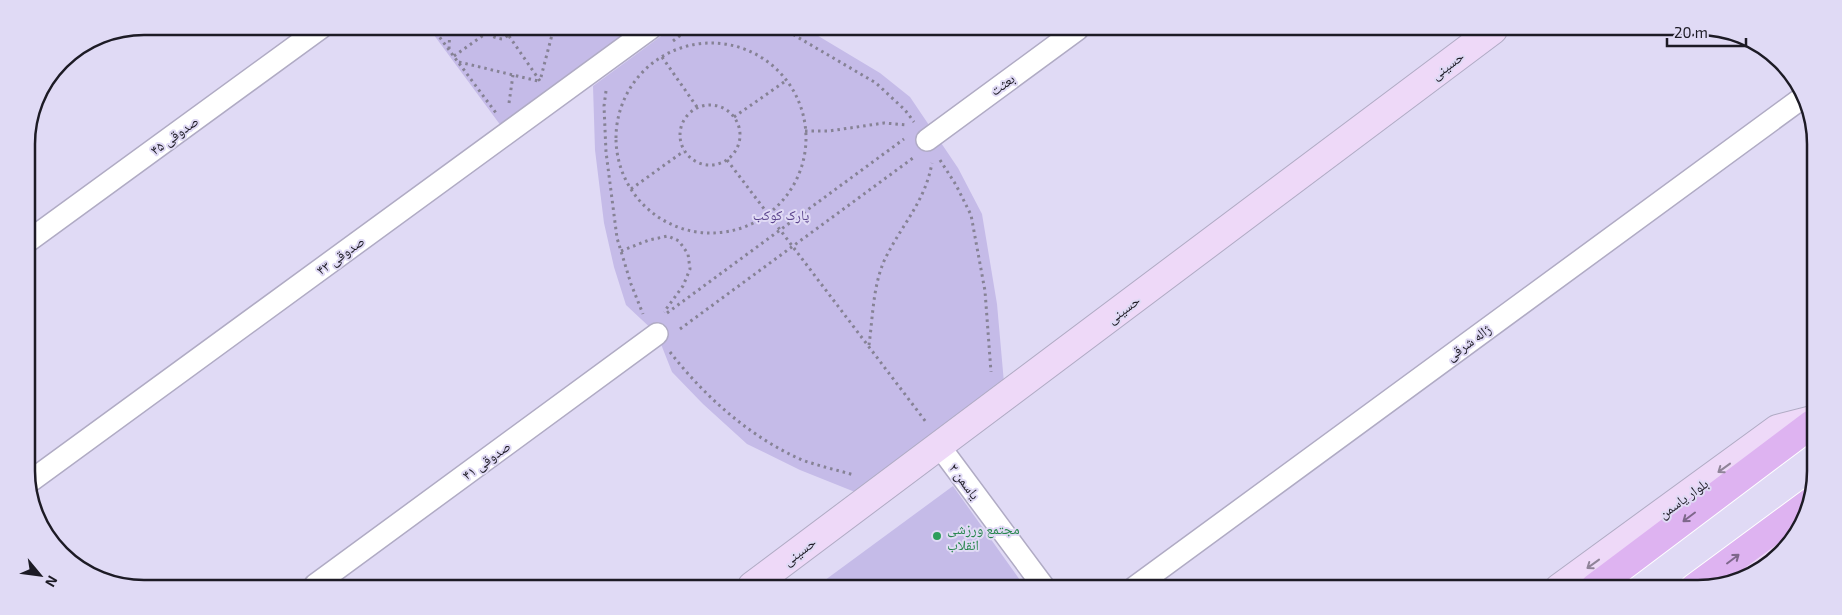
<svg xmlns="http://www.w3.org/2000/svg" width="1842" height="615" font-family="'Exo 2','Noto Naskh Arabic',sans-serif">
  <rect width="100%" height="100%" fill="#e0daf5"/>
  <path fill="#c5bbe8" d="M428,27L636,28L504,130Z
    M672,28H805L880,73L910,97L958,168L982,214L997,304L1004,383L855,492L800,470L747,444L703,404L672,372L657,334L626,305L614,267L604,223L595,150L593,86Z
    M953,486L1025,587L817,586Z"/>
  <g fill="none" stroke-linecap="round" stroke-linejoin="round">
    <g stroke="#b0abc4" stroke-width="24">
      <path id="street" d="M927,140L1078,29
        M27,242L322,27
        M940,447L1044,587
        M28,483L651,28
        M315,585L657,334
        M1135,587L1802,98"/>
    </g>
    <g stroke="#b0abc4" stroke-width="30">
      <path id="secondary" d="M1743,574L1784,543
        M752,586L1493,30
        M1559,588L1777,429L1812,420"/>
    </g>
    <g stroke="#fff" stroke-width="30">
      <path id="primary" d="M1594,588L1812,424
        M1694,588L1812,501"/>
    </g>
    <path stroke="#868295" stroke-width="3" stroke-dasharray="2.5 4" stroke-linecap="butt" d="M432,27L496,113
      M485,27C488,35 494,38 502,39L511,34L515,27
      M599,27L608,28
      M782,28L876,83L905,110L914,122
      M509,36L540,81
      M673,41L690,28
      M616 138a95 95 0 1 1 190 0a95 95 0 1 1-190 0Z
      M449,49L450,27
      M454,56L488,32
      M662,57L697,107
      M459,62L538,81
      M541,77L554,27
      M606,91L604,106L606,152L617,238L631,284L643,314
      M509,103L513,75
      M680 135a30 30 0 1 1 60 0a30 30 0 1 1-60 0Z
      M734,117L787,80
      M805,131H829L884,123L908,125
      M727,160L926,422
      M940,160L956,185L971,215L985,291L991,372
      M631,189L684,151
      M621,251L649,240L668,236L679,241L688,254L690,269L683,286L664,312
      M667,313L904,139
      M680,329L913,158
      M869,345C873,316 873,281 887,255C904,222 925,201 932,163
      M670,352C705,397 750,437 802,460C819,466 837,470 854,475"/>
    <use href="#street" stroke="#fff" stroke-width="21"/>
    <use href="#secondary" stroke="#eed9f8" stroke-width="28"/>
    <use href="#primary" stroke="#deb3f1" stroke-width="28"/>
  </g>
  <defs><path id="oneway-shaft" d="M-6 0H5M1.5-3L5.5 0L1.5 3" fill="none" stroke-width="1.6" stroke-linecap="round" stroke-linejoin="round" transform="scale(1.25)"/></defs>
  <g stroke="#908499">
    <use href="#oneway-shaft" transform="translate(1724 468) rotate(144)"/>
    <use href="#oneway-shaft" transform="translate(1593 564) rotate(144)"/>
  </g>
  <g stroke="#7e678b">
    <use href="#oneway-shaft" transform="translate(1689 517) rotate(143)"/>
    <use href="#oneway-shaft" transform="translate(1733 559) rotate(-37)"/>
  </g>
  <circle fill="#2e9e5b" stroke="#e0daf5" stroke-width="2" cx="937" cy="536" r="5"/>
  <g text-anchor="middle" dominant-baseline="central" stroke-width="4" stroke-linejoin="round" paint-order="stroke">
    <g font-size="14" fill="#1d1b25" stroke="#e0daf5">
      <text transform="translate(1447 65) rotate(-37)">حسینی</text>
      <text transform="translate(1002 84) rotate(-36)">بعثت</text>
      <text transform="translate(174 135) rotate(-36)">صدوقی ۴۵</text>
      <text transform="translate(340 255) rotate(-36)">صدوقی ۴۳</text>
      <text transform="translate(1123 309) rotate(-37)">حسینی</text>
      <text transform="translate(1468 342) rotate(-36)">ژاله شرقی</text>
      <text transform="translate(486 460) rotate(-36)">صدوقی ۴۱</text>
      <text transform="translate(965 481) rotate(53)">یاسمن ۲</text>
      <text transform="translate(1683 498) rotate(-36)">بلوار یاسمن</text>
      <text transform="translate(799 551) rotate(-37)">حسینی</text>
    </g>
    <g font-size="14" fill="#59428b" stroke="#e0daf5">
      <text x="781" y="214">پارک کوکب</text>
    </g>
    <g font-size="14" fill="#27864d" stroke="#e0daf5" text-anchor="start">
      <text x="947" y="528">مجتمع ورزشی<tspan x="947" dy="16">انقلاب</tspan></text>
    </g>
  </g>
  <path d="M0 0H1842V615H0ZM144 35H1698A109 109 0 0 1 1807 144V471A109 109 0 0 1 1698 580H144A109 109 0 0 1 35 471V144A109 109 0 0 1 144 35Z" fill="#e0daf5" fill-rule="evenodd"/>
  <path fill="none" stroke="#1d1b25" stroke-width="2.5" d="M144 35H1698A109 109 0 0 1 1807 144V471A109 109 0 0 1 1698 580H144A109 109 0 0 1 35 471V144A109 109 0 0 1 144 35Z"/>
  <g transform="translate(40 575) rotate(119)" stroke="#e0daf5" stroke-width="4" paint-order="stroke">
  <path d="M0-4L9 19L0 12L-9 19Z" fill="#1d1b25"/>
  <text y="-8" font-size="14" font-weight="bold" text-anchor="middle" fill="#1d1b25">N</text>
  </g>
  <path d="M1667 38v8h79v-8" fill="none" stroke="#1d1b25" stroke-width="2.5"/>
  <text x="1674" y="38" font-size="15" fill="#1d1b25" stroke="#e0daf5" stroke-width="4" paint-order="stroke">20 m</text>
</svg>
